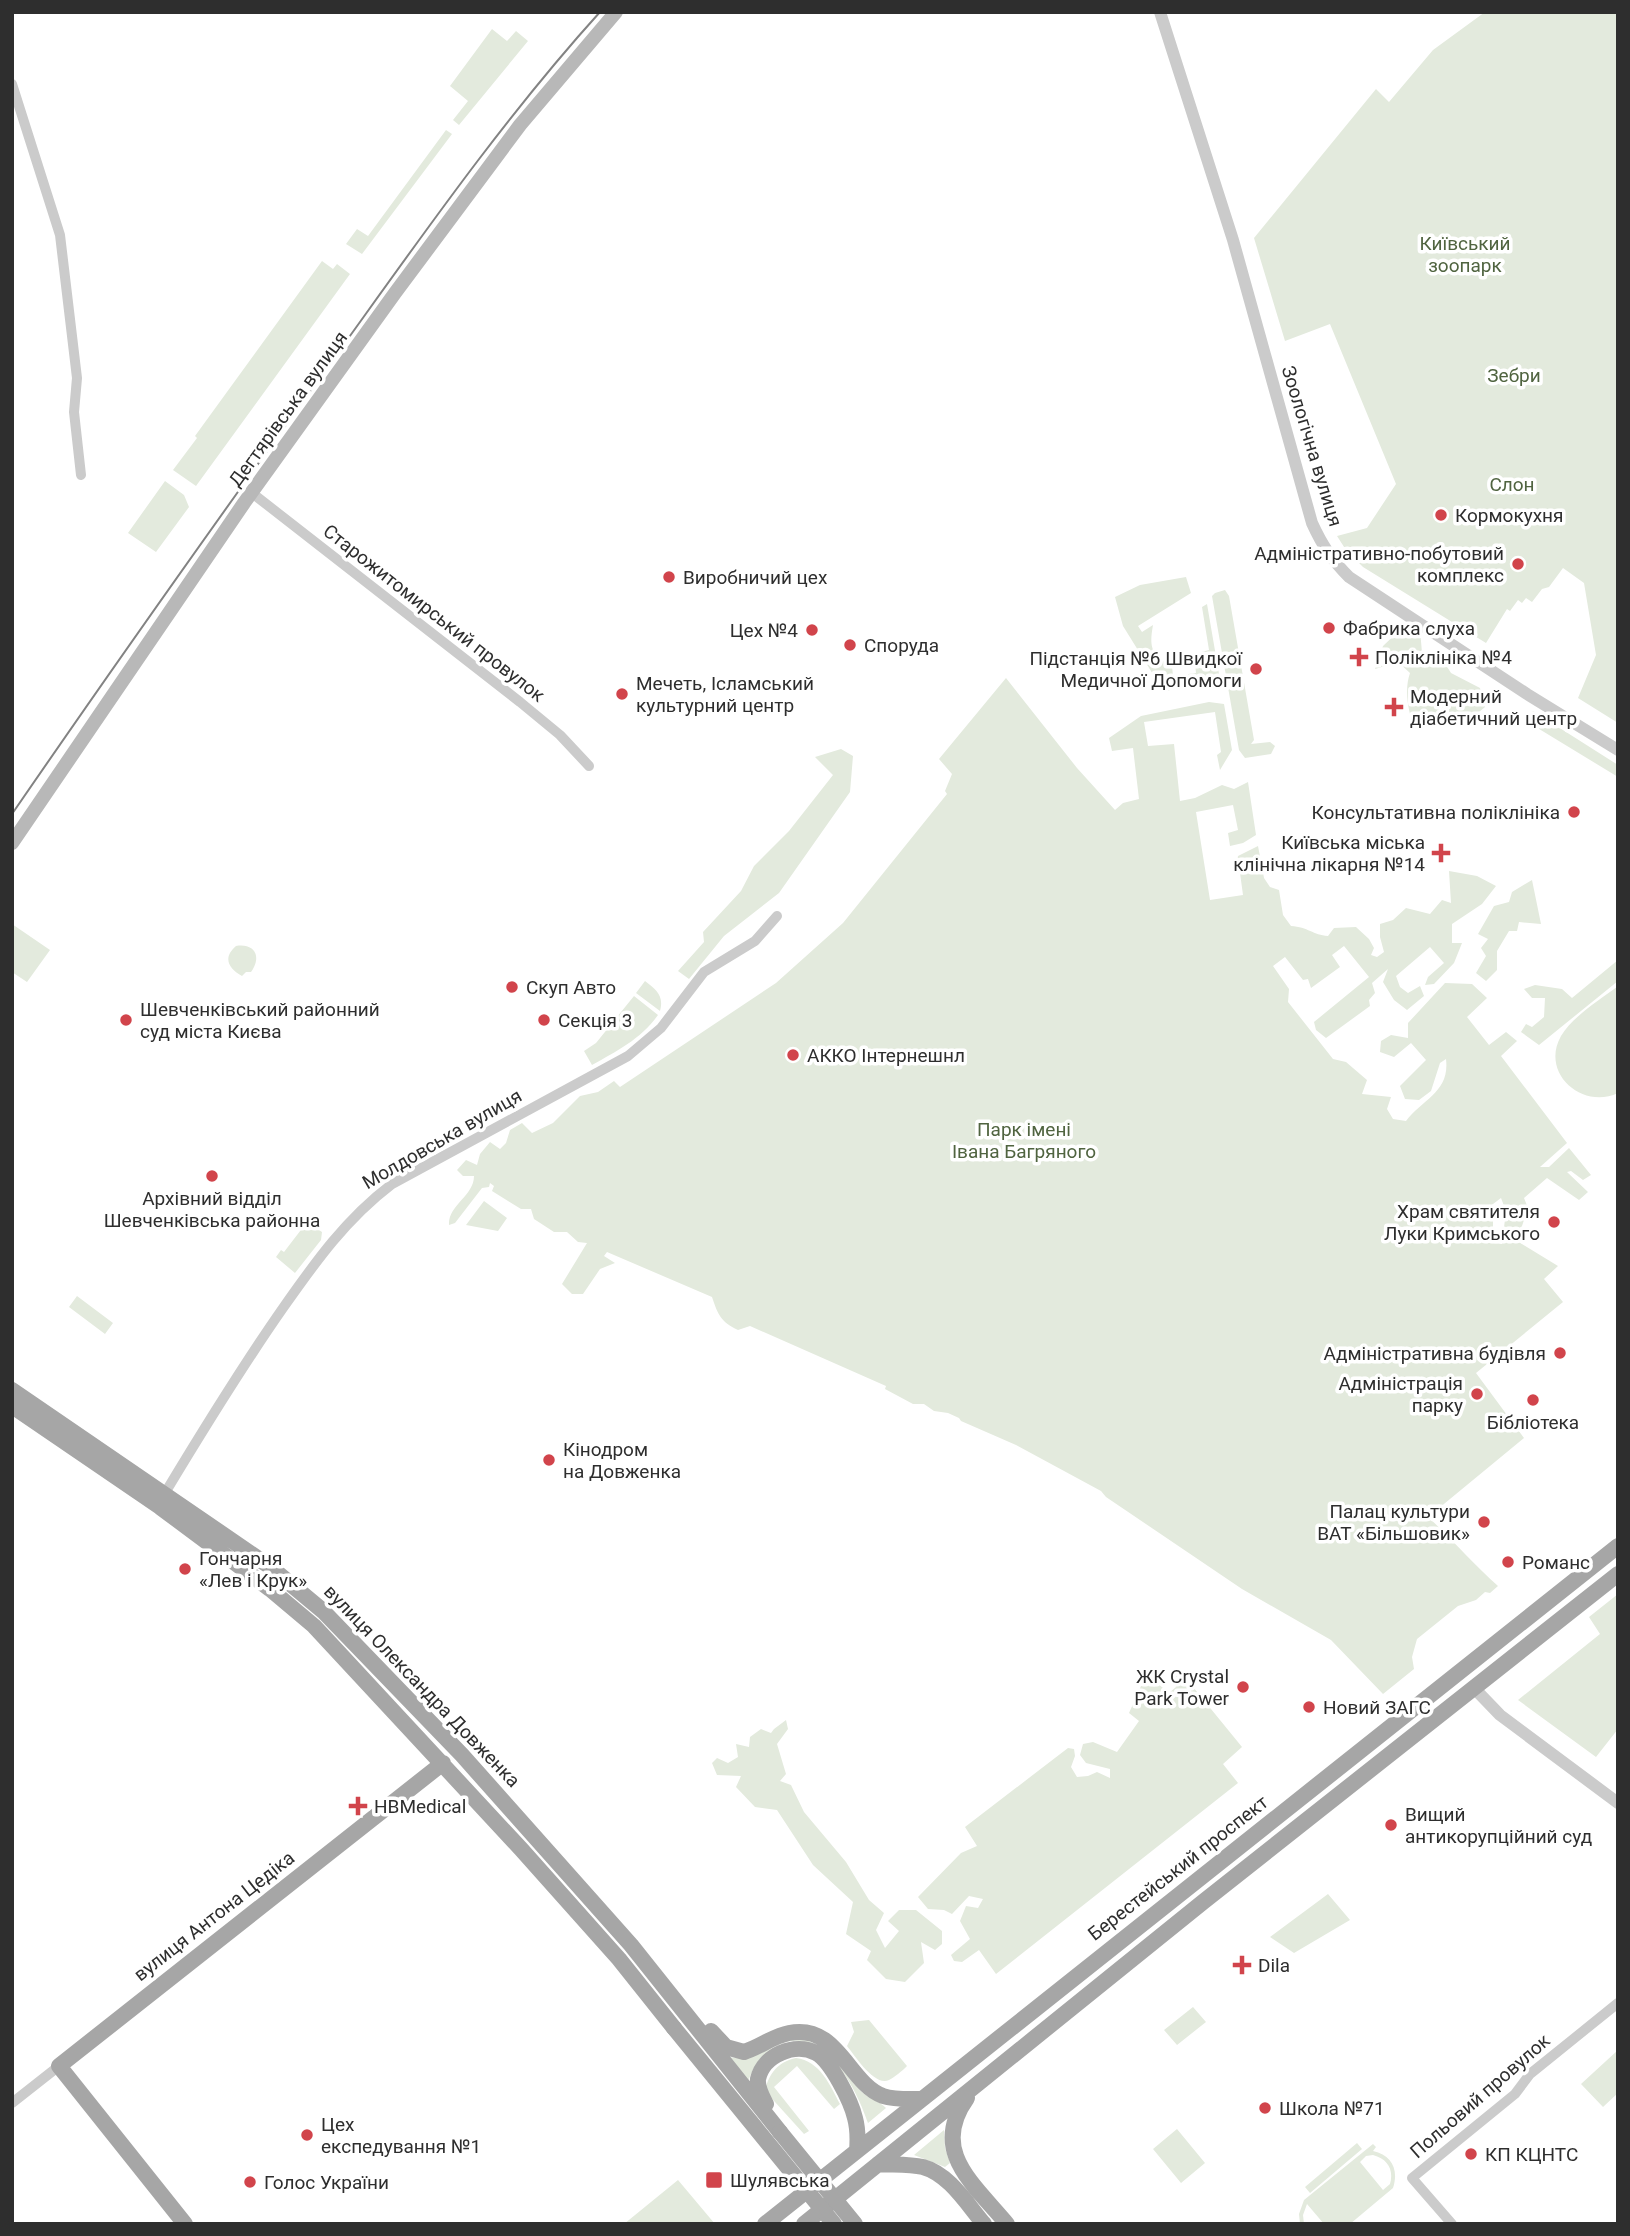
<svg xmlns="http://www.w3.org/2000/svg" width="1630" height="2236" font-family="Roboto,sans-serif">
  <rect width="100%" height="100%" fill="#fff"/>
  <path fill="#e3eadd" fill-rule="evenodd" d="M1485,12H1618V723L1578,698L1596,655L1584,583L1563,568L1549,587L1542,589L1532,602L1526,598L1522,603L1518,600L1510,611L1507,609L1486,643L1363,567L1346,550L1337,536L1367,528L1396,484L1330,324L1285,341L1254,238L1376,89L1389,102L1433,50Z
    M492,29L507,41L516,31L528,41L459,125L453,120L468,101L450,86Z
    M446,130L452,134L362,254L346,244L357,229L368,236Z
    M322,261L333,269L337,264L350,274L196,486L173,470L197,438L195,436Z
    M165,481L184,495L189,507L156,552L128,533Z
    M1186,577L1191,593L1138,626L1142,632L1153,625C1149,647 1151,656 1172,666L1173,676L1196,673L1194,654L1209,650L1202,607L1207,604L1219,674L1164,692L1123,626L1115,597L1140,585Z
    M1225,590L1229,596L1254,740L1251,744L1270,742L1275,746L1271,754L1245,758L1239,750L1212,596L1215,593Z
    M1406,624L1420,629L1422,653L1441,657L1451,673L1480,688L1485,707L1465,724L1415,729C1408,712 1404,690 1410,673L1398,662L1375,669L1383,646Z
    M1006,678L1077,768L1115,810L1123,803L1139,799L1133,748L1112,751L1109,738L1141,716L1209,702L1224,704L1232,750L1220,770L1217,755L1221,752L1215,712L1144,722L1148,746L1174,744L1180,801L1195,798L1222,785L1234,789L1248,782L1256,835L1243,843L1230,846L1228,833L1238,830L1233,805L1196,812L1210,900L1243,895L1240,873L1235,871L1238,856L1258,846L1264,878L1270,887L1279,890L1283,915L1291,926C1308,927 1313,935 1328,936L1334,928L1356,927L1369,939L1374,948L1371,955L1377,957L1384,952L1380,937V924L1393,920L1406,908L1430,914L1442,900L1451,903L1449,871L1477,876L1496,886L1482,904L1452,924V943H1462L1454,963L1434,984L1425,985L1428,977L1444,963L1430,947L1396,976L1400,987L1408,993L1420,986L1424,996L1407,1010L1394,1000L1383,982L1388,969L1372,983L1375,993L1369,1000L1370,1006L1326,1038L1316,1030L1314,1022L1369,977L1344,946L1332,955L1340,967L1311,988L1308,979L1303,980L1285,957L1273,966L1289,989L1288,1002L1333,1059L1346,1062L1367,1080L1362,1094L1391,1097L1387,1109L1393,1119L1406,1121C1423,1099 1450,1092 1446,1059L1440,1063L1431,1091L1419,1100L1405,1099L1400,1086L1426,1060L1411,1043L1394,1057L1380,1052L1381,1041L1391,1035L1408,1038V1023L1445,983L1472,984L1487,998L1467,1017L1489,1045L1506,1032L1517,1041L1501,1056L1567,1143L1540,1167H1549L1569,1148L1591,1175L1583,1180L1571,1171L1567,1172L1588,1192L1579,1200L1547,1178L1524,1198L1528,1208L1517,1241L1558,1266L1544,1279L1563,1302L1476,1373L1524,1438L1433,1513L1425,1514C1450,1537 1472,1563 1498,1586L1490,1593L1485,1592L1476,1600L1458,1606L1417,1639L1412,1657L1414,1669L1383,1694L1331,1640L1242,1589L1106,1497L1101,1491L1016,1445L961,1421L959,1418L948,1413L934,1411L924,1404H913L885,1389L886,1386L750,1326L738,1330C721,1322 718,1315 712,1297L607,1252L604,1256L615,1263L600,1269L583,1294H572L562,1284L587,1243L578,1242L567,1232H554L534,1219L531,1209H521L492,1191L494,1186L490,1183L489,1187L482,1188L455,1223L449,1225C448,1205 474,1196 474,1176H463L457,1170L466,1160L477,1165L480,1154L490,1142L500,1149L506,1143L510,1130L522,1123L532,1133L553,1123L580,1096L598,1092L614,1081L620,1087L776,983L843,923L947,794L945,791L952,774L939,759ZM1501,1198L1506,1211L1502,1244L1493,1243V1221L1485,1210Z
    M1533,711L1618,765V777L1526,721Z
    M841,749L853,756L850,792L779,893L724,936L689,979L678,971L704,942L703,932L741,891L754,866L789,831L833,775L815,757Z
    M1532,880L1541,924L1519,922L1517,931H1509L1497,951V970L1486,981L1476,973L1486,956L1481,948L1488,939L1478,934L1494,906L1509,902L1512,892Z
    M12,924L50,950L27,982L12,972Z
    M236,946C255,943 262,957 251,972H246L242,976C229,969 222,958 236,946Z
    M1618,960V981L1539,1045L1521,1032L1526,1024L1532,1027L1544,1017L1545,998H1532L1524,989L1535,985L1562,989L1572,998Z
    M645,981C657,990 664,996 660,1011L636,993Z
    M1618,986V1093C1582,1110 1540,1073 1561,1036C1572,1017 1601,999 1618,986Z
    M634,996L658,1015C641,1039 617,1051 592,1065L584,1051L596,1043Z
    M484,1201L507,1218L498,1231L466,1225Z
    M307,1222L322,1232L321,1240L295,1273L276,1257L281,1250L284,1252Z
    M77,1296L113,1323L105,1334L69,1307Z
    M1618,1594V1729L1596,1757L1518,1700L1600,1634L1589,1617Z
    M1180,1671L1242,1747L1223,1764L1238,1783L996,1974L979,1950L962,1962L954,1961L951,1955L970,1939L960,1921L966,1906L978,1908L983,1899L969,1896L952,1914L944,1910L928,1909L918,1897L961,1853L977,1846L965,1827L1068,1748L1074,1749L1075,1756L1071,1767L1077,1777L1088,1776L1097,1772L1110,1778V1769L1086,1763L1080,1755L1083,1744L1093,1742L1117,1752L1139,1721L1129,1713L1141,1686L1157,1683L1169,1693L1176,1687L1172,1675Z
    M786,1720L788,1729L777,1744L786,1774L780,1781L791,1785L804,1812L846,1862L869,1900L884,1913L876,1930L885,1948L899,1931L888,1921L899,1910H916L942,1931V1944L935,1950L921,1942L924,1963L905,1982L886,1979L867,1960L871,1951L846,1934L853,1902L813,1865L777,1810L755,1807L736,1787L741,1776L717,1775L712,1763L717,1758L728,1763L738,1757L736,1744L749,1747L750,1737L761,1729L771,1733L774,1729Z
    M1328,1894L1350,1920L1294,1953L1270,1937Z
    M1193,2007L1206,2022L1177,2045L1164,2030Z
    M869,2020L907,2066C902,2071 895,2077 889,2080C875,2087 855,2056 847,2046L854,2032L851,2022Z
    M803,2039C832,2048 842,2073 862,2092C870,2099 879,2101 886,2108L868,2123C856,2086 821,2020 774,2047C760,2055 753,2067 748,2082L723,2056C759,2063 753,2049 781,2041C788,2039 796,2040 803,2039Z
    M1618,2050V2093L1603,2107L1581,2084Z
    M796,2058C820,2061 830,2085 840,2104L834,2109L797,2066L774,2087L809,2131L804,2134L765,2091C769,2073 778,2062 796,2058Z
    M1177,2129L1205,2163L1181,2183L1153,2149Z
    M944,2130L945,2148L950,2163L945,2167L914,2155Z
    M1357,2143L1362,2149L1310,2193L1305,2187Z
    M1373,2144L1376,2147L1373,2151C1392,2155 1399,2170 1393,2188L1350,2224H1324L1307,2204L1303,2215L1304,2224H1300L1299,2214L1304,2200ZM1373,2155C1388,2159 1394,2170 1390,2184L1383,2190L1360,2162L1366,2156Z
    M678,2180L715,2224H624Z"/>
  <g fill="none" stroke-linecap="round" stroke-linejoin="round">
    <path stroke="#cbcbcb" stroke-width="10" d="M12,84L60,235L77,378L74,412L81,475
      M252,493L520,702L560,735L589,766
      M165,1493C203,1430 241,1368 283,1308C316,1261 346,1219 392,1184L628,1056L661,1028L704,972L755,941L777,916
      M12,2103L59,2066
      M1452,2224L1412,2178L1515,2094L1530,2074L1618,2003"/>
    <path stroke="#cbcbcb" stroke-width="12" d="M1160,12L1233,240L1312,523C1322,545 1332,560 1349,577L1527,694L1618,750
      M1474,1688L1500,1715L1618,1803"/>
    <path stroke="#b8b8b8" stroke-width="14" d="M12,843L244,503L395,293L520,125L616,12"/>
    <path stroke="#a6a6a6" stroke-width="16" d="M12,1390L269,1566L323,1611L462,1755L631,1945L780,2132
      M12,1406L160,1507L270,1589L314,1626L521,1849L619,1959L674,2028
      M711,2031L726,2047L744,2052C760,2047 773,2036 789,2033C838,2023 848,2083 883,2096C895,2100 909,2099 921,2099
      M967,2098C929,2151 974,2184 1007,2224
      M766,2104C762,2096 757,2088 758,2079C763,2055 795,2042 816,2053C831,2061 851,2101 855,2118C858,2129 858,2139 857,2151
      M878,2164C892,2165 909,2164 923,2167C949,2174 967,2204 984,2224
      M185,2224L59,2066L443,1763
      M765,2224L1618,1546
      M804,2224L1203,1902L1618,1574"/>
    <path stroke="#838383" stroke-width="2" d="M12,814C120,657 230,502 342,347C424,233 505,117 600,12"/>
    <path stroke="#a6a6a6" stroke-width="16" d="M674,2028L834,2224
      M780,2132L855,2224"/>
  </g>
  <g fill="#d1444b" stroke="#fff" stroke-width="2.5">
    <circle cx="1441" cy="515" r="7"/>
    <circle cx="1518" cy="564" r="7"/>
    <circle cx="669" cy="577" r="7"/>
    <circle cx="1329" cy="628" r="7"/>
    <circle cx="812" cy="630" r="7"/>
    <circle cx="850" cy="645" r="7"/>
    <path d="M1355.5 646.5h7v7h7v7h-7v7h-7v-7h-7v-7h7z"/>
    <circle cx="1256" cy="669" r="7"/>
    <circle cx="622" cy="694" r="7"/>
    <path d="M1390.5 696.5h7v7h7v7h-7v7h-7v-7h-7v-7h7z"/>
    <circle cx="1574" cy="812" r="7"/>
    <path d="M1437.5 842.5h7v7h7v7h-7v7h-7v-7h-7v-7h7z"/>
    <circle cx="512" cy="987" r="7"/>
    <circle cx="126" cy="1020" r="7"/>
    <circle cx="544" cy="1020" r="7"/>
    <circle cx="793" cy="1055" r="7"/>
    <circle cx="212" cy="1176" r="7"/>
    <circle cx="1554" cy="1222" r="7"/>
    <circle cx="1560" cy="1353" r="7"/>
    <circle cx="1477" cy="1394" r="7"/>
    <circle cx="1533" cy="1400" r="7"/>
    <circle cx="549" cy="1460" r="7"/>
    <circle cx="1484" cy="1522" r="7"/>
    <circle cx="1508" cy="1562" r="7"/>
    <circle cx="185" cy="1569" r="7"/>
    <circle cx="1243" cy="1687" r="7"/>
    <circle cx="1309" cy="1707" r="7"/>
    <path d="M354.5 1795.5h7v7h7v7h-7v7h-7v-7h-7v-7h7z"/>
    <circle cx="1391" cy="1825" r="7"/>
    <path d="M1238.5 1954.5h7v7h7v7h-7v7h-7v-7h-7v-7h7z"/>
    <circle cx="1265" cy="2108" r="7"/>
    <circle cx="307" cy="2135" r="7"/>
    <circle cx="1471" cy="2154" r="7"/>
    <rect x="705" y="2171" width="18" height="18" rx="3.5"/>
    <circle cx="250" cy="2182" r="7"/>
  </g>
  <g text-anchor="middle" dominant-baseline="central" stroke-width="7" stroke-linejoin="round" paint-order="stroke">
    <g font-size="19" fill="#506440" stroke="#fff">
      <text x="1465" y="243">Київський<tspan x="1465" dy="22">зоопарк</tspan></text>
      <text x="1514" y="375">Зебри</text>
      <text x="1512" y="484">Слон</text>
      <text x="1024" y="1129">Парк імені<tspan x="1024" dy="22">Івана Багряного</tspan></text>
    </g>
    <g font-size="19" fill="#2e2e2e" stroke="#fff">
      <text transform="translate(288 409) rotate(-54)">Дегтярівська вулиця</text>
      <text transform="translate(1312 446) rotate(73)">Зоологічна вулиця</text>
      <text transform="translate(434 613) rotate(38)">Старожитомирський провулок</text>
      <text transform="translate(442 1139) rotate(-30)">Молдовська вулиця</text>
      <text transform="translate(422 1686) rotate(46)">вулиця Олександра Довженка</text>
      <text transform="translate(1178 1868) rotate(-38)">Берестейський проспект</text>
      <text transform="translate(214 1916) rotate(-38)">вулиця Антона Цедіка</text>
      <text transform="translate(1480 2096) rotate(-41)">Польовий провулок</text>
    </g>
    <g font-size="19" fill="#2e2e2e" stroke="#fff" text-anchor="start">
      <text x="1455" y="515">Кормокухня</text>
      <text x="1504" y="553" text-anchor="end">Адміністративно-побутовий<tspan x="1504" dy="22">комплекс</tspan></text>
      <text x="683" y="577">Виробничий цех</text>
      <text x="1343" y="628">Фабрика слуха</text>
      <text x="798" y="630" text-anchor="end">Цех №4</text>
      <text x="864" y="645">Споруда</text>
      <text x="1375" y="657">Поліклініка №4</text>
      <text x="1242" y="658" text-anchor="end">Підстанція №6 Швидкої<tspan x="1242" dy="22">Медичної Допомоги</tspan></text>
      <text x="636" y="683">Мечеть, Ісламський<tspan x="636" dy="22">культурний центр</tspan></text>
      <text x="1410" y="696">Модерний<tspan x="1410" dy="22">діабетичний центр</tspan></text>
      <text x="1560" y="812" text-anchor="end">Консультативна поліклініка</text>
      <text x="1425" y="842" text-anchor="end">Київська міська<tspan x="1425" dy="22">клінічна лікарня №14</tspan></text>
      <text x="526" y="987">Скуп Авто</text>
      <text x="140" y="1009">Шевченківський районний<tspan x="140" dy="22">суд міста Києва</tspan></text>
      <text x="558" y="1020">Секція 3</text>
      <text x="807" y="1055">АККО Інтернешнл</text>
      <text x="212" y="1198" text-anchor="middle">Архівний відділ<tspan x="212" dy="22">Шевченківська районна</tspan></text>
      <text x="1540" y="1211" text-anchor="end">Храм святителя<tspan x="1540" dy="22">Луки Кримського</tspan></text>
      <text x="1546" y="1353" text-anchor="end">Адміністративна будівля</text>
      <text x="1463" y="1383" text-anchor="end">Адміністрація<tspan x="1463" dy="22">парку</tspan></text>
      <text x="1533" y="1422" text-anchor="middle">Бібліотека</text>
      <text x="563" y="1449">Кінодром<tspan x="563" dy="22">на Довженка</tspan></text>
      <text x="1470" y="1511" text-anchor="end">Палац культури<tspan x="1470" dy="22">ВАТ «Більшовик»</tspan></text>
      <text x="199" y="1558">Гончарня<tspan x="199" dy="22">«Лев і Крук»</tspan></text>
      <text x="1522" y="1562">Романс</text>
      <text x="1229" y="1676" text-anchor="end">ЖК Crystal<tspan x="1229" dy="22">Park Tower</tspan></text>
      <text x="1323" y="1707">Новий ЗАГС</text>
      <text x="374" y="1806">HBMedical</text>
      <text x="1405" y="1814">Вищий<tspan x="1405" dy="22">антикорупційний суд</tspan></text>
      <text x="1258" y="1965">Dila</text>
      <text x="1279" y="2108">Школа №71</text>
      <text x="321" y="2124">Цех<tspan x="321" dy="22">експедування №1</tspan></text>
      <text x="1485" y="2154">КП КЦНТС</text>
      <text x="730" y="2180">Шулявська</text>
      <text x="264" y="2182">Голос України</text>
    </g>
  </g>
  <rect width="1630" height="2236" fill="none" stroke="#2e2e2e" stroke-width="28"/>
</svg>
